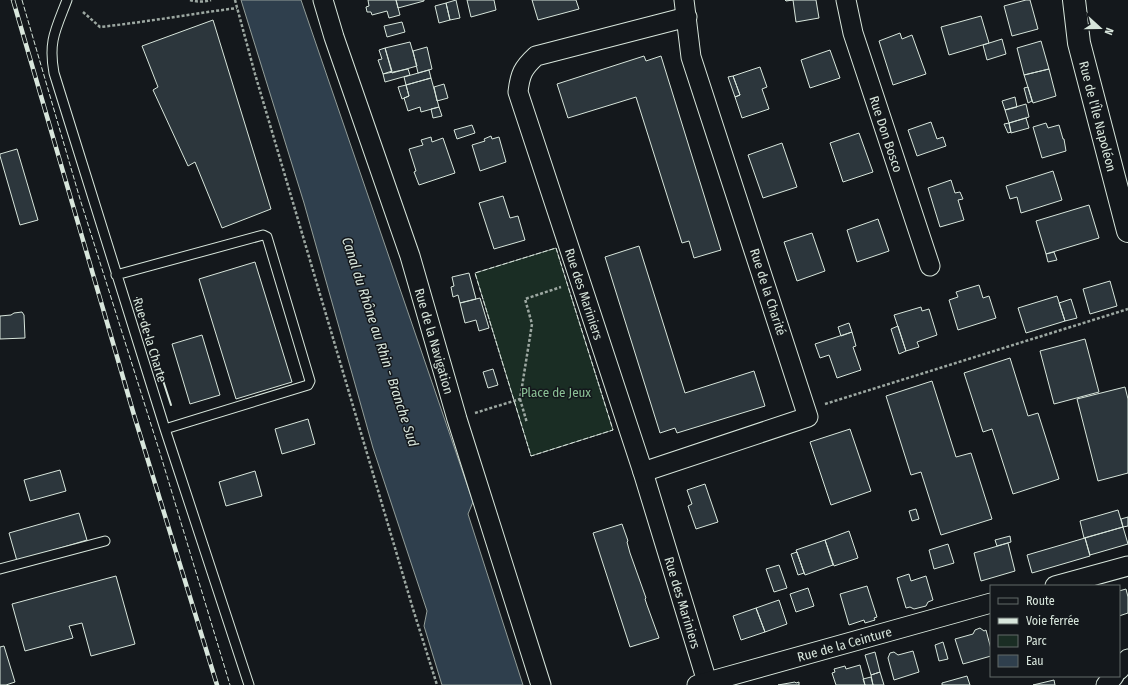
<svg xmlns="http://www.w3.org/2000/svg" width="1128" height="685" font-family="'Fira Sans Condensed',sans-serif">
  <rect width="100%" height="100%" fill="#14181c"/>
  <path fill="#1a2d24" stroke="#939e99" d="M556,248L613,430L531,456L475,273Z"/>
  <path fill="#2f3f4d" stroke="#939e99" d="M241,0H301L473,502L468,514L523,685H442L424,626L427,611L373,448L304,203Z"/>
  <path fill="#2c363c" stroke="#d8e6dc" d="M368,0H396L400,15L389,18L387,11L372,15L371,12H367L366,7L369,6Z
    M396,0H424V1L398,8Z
    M456,0L460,18L450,20L446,3Z
    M467,0H494L496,10L471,17Z
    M532,0H576L579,9L538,20Z
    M785,0H816L819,18L796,22L793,0L786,1Z
    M1026,0H1030L1038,29L1012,36L1004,6Z
    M446,3L450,20L439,23L435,6Z
    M981,16L989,43L949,55L941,27Z
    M213,20L271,209L222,228L195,162L188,166L153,90L158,87L142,46Z
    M402,22L405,32L387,37L384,26Z
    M900,33L902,39L912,35L926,74L893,85L879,41Z
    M1002,39L1006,54L987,60L983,45Z
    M1041,41L1049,69L1024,75L1017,48Z
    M410,42L417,66L392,73L385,48Z
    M427,47L432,69L418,73L413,51Z
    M385,48L392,71L383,74L378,60L382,59L379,50Z
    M830,50L840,78L810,88L801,60Z
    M644,56L646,61L661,56L721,250L694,258L689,241L682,243L636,97L568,118L557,84Z
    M760,67L767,87L762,89L769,109L742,118L735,97L740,95L733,76Z
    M408,69L410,75L385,82L383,74Z
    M1049,69L1056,96L1033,103L1024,75Z
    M429,70L431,78L406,85L404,77Z
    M733,76L740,95L735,97L728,77Z
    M431,78L439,107L421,112L420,107L408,111L404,98L409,96L406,85Z
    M444,84L448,98L437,101L434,87Z
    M406,85L409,96L402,99L398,87Z
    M1028,87L1032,101L1028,103L1024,88Z
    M1015,97L1017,107L1005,110L1002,101Z
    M1026,104L1029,117L1009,123L1005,110Z
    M439,107L442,116L433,118L431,109Z
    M1026,118L1029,128L1011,133L1009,123Z
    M931,122L937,139L943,137L946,146L917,156L908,130Z
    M1009,123L1011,132L1008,133L1004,124Z
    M1046,123L1048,128L1059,125L1063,139H1064L1066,151L1042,158L1033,127Z
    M472,125L475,133L457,139L454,130Z
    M859,133L873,172L843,182L830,143Z
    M491,136L492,139L499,137L506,162L480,171L472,145L485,141L484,139Z
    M431,137L432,142L443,138L455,173L419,185L414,172L416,171L409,149L423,145L421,140Z
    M782,143L797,187L763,198L748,155Z
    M17,149L38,220L20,225L0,156V154Z
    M1053,171L1062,200L1021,213L1017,197L1010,199L1006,186Z
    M951,180L955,193L960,192L963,199L958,200L964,220L940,227L928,188Z
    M503,196L510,218L518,216L525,240L494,249L479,203Z
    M1089,205L1099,238L1046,254L1036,221Z
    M878,219L889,251L857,262L847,230Z
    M812,233L825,271L797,281L784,242Z
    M639,246L685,393L754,371L765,406L677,433L675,428L660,433L605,257Z
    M1054,252L1057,260L1048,262L1046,254Z
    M255,262L292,382L236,399L199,279Z
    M469,273L476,299L460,303L458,295L453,297L451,287L454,286L452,277Z
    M1110,281L1117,306L1090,314L1083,289Z
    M979,285L983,298L989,296L996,318L958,330L949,300L958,297L956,292Z
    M1057,296L1065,321L1026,333L1018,308Z
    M480,298L489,328L479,331L476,320L465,323L460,303Z
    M1071,299L1077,318L1065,321L1059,303Z
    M921,307L922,311L929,309L937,335L917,342L919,347L906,351L894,315Z
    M22,312L24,315L25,338L0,339V316L11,315L14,313Z
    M849,323L852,332L841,336L838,327Z
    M898,326L906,351L899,354L891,329Z
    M852,332L856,346L853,347L861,370L837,378L829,355L820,358L815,344Z
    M202,335L220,395L190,404L172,344Z
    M1085,339L1099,392L1054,404L1040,351Z
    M1010,358L1028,416L1038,413L1059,479L1013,494L992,429L983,432L964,373Z
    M493,369L498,385L488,388L483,372Z
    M932,381L956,457L971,453L992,519L941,535L921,472L911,475L886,396Z
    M1125,387L1128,399V473L1098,481L1077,399Z
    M308,419L315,444L282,454L275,429Z
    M850,429L871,491L831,505L810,442Z
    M60,470L66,491L30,501L24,480Z
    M255,471L262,496L226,506L219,482Z
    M705,484L718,522L696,529L688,506L692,504L687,490Z
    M916,509L919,519L912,521L909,511Z
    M1118,510L1123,527L1084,538L1080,521Z
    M79,513L87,540L17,561L9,533Z
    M1128,517V526L1123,527L1121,519Z
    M622,524L628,541L627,542L630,553L646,598L645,599L647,605L659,638L630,647L593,533Z
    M1123,527L1128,544L1090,555L1085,538Z
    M849,531L858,558L834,566L825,540Z
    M1010,536L1011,542L997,546L995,540Z
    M1085,538L1090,556L1032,573L1027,555Z
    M825,540L833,565L805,575L796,550Z
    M1008,543L1015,571L981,581L974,553Z
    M948,544L954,563L934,569L929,550Z
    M797,552L804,573L798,575L791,554Z
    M779,565L787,588L774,592L766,569Z
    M909,574L911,581L926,576L933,600L928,602L926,606L914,609L910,607L906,608L897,578Z
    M116,576L135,644L91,656L82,623L69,626L73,638L25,651L12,604Z
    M867,586L877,617L874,618L875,620L865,623L864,620L849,625L840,594Z
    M808,588L814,606L796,612L790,594Z
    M1126,589L1128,597V613L1119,616V591Z
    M779,600L787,624L765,632L756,608Z
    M756,608L765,632L741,640L733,616Z
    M980,628L984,631L986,630L991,649V656L963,664L955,639L973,634L975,630Z
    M943,642L948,659L939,661L935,645Z
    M4,646L15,682L6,685H0V647Z
    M913,651L919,672L894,680L888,658L890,653L894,652L898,655Z
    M875,652L880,672L871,675L865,655Z
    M860,665L865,685H836L832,673L835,672L834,669L845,666L846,669Z
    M880,672L884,685H873L871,675Z
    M967,676L970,685H942V683Z
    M871,677L873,685H865L863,679Z
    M1054,680L1055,685H1033Z
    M795,682L796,683L799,682V685H778Z"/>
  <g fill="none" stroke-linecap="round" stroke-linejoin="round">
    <g stroke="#d8e6dc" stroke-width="11">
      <path id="lane" d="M67,0C56,29 48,41 54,73L165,429L249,685
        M116,275L263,235L267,237L310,381L308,385L165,429
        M0,569L105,541"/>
    </g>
    <g stroke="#d8e6dc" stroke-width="21">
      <g id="street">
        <path id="s1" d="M323,0L334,37L410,256L457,419L541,685"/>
        <path id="s2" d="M846,0L853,33L930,266"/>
        <path id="s3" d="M687,17L536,56C523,68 520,74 518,92L643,472L708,685"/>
        <path d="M643,472L808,417L691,57L684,0"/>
        <path d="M1055,586L1128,566"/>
        <path d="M1119,670L1128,659"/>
        <path id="s4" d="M697,685L991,603"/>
        <path d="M1106,685L1114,676"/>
      </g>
    </g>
    <g stroke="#d8e6dc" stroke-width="24">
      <g id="primary">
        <path id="s5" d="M1074,0L1079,43L1128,231"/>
      </g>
    </g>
    <path stroke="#9da8a2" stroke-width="2.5" stroke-dasharray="3 2" stroke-linecap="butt" d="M190,0C197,2 205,2 211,0
      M235,0L255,74L413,609L437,685
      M83,12L100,27C146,22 191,14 237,8
      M520,399L527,423
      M825,404L1128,309
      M475,413L520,399L532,324L525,299L561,287"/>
    <use href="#lane" stroke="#14181c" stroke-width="9"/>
    <use href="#street" stroke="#14181c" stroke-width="19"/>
    <use href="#primary" stroke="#14181c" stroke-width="22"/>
    <g stroke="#d8e6dc" stroke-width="4.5">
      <path id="rail" d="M13,0L134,415L217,685"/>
    </g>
    <use href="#rail" stroke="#14181c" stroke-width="3" stroke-dasharray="9" stroke-linecap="butt"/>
    <path stroke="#d8e6dc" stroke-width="1" stroke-dasharray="5 2" stroke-linecap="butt" d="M22,0L80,199L160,453L230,685
      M556,248L613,430L531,456L475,273Z"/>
    <path stroke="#d8e6dc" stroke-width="2" d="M137,298L149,338
      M157,362L171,405"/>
  </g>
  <g text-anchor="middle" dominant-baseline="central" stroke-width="3" stroke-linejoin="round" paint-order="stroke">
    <g font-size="13" fill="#d8e6dc" stroke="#14181c">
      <text stroke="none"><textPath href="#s5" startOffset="119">Rue de l'Île Napoléon</textPath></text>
      <text stroke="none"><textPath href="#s2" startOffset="140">Rue Don Bosco</textPath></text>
      <text transform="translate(768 292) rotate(72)">Rue de la Charité</text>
      <text stroke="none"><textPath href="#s3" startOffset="410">Rue des Mariniers</textPath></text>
      <text transform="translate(150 340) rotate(73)">Rue de la Charte</text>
      <text stroke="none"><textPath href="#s1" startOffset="359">Rue de la Navigation</textPath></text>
      <text stroke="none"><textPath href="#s3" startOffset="734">Rue des Mariniers</textPath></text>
      <text stroke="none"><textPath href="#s4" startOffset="153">Rue de la Ceinture</textPath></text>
    </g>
    <g font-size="13" fill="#8ac095" stroke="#14181c">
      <text x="556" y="392">Place de Jeux</text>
    </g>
    <g font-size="14" font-style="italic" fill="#d8e6dc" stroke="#14181c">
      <text transform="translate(380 342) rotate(72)">Canal du Rhône au Rhin - Branche Sud</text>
    </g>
  </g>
  <rect x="990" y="585" width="130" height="92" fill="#14181c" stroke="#626a69"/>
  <rect x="998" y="598" width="20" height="6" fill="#14181c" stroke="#626a69"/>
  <text x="1026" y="605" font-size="12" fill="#d8e6dc">Route</text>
  <rect x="998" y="618" width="20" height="6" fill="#d8e6dc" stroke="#626a69"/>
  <text x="1026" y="625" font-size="12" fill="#d8e6dc">Voie ferrée</text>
  <rect x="998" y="635" width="20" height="12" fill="#1a2d24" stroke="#626a69"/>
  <text x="1026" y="645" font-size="12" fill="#d8e6dc">Parc</text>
  <rect x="998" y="655" width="20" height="12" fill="#2f3f4d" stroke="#626a69"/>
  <text x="1026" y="665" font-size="12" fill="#d8e6dc">Eau</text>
  <g transform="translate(1100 28) rotate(111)" stroke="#14181c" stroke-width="3" paint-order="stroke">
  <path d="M0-3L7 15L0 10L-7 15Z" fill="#d8e6dc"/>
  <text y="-6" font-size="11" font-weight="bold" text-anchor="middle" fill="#d8e6dc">N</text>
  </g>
</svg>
